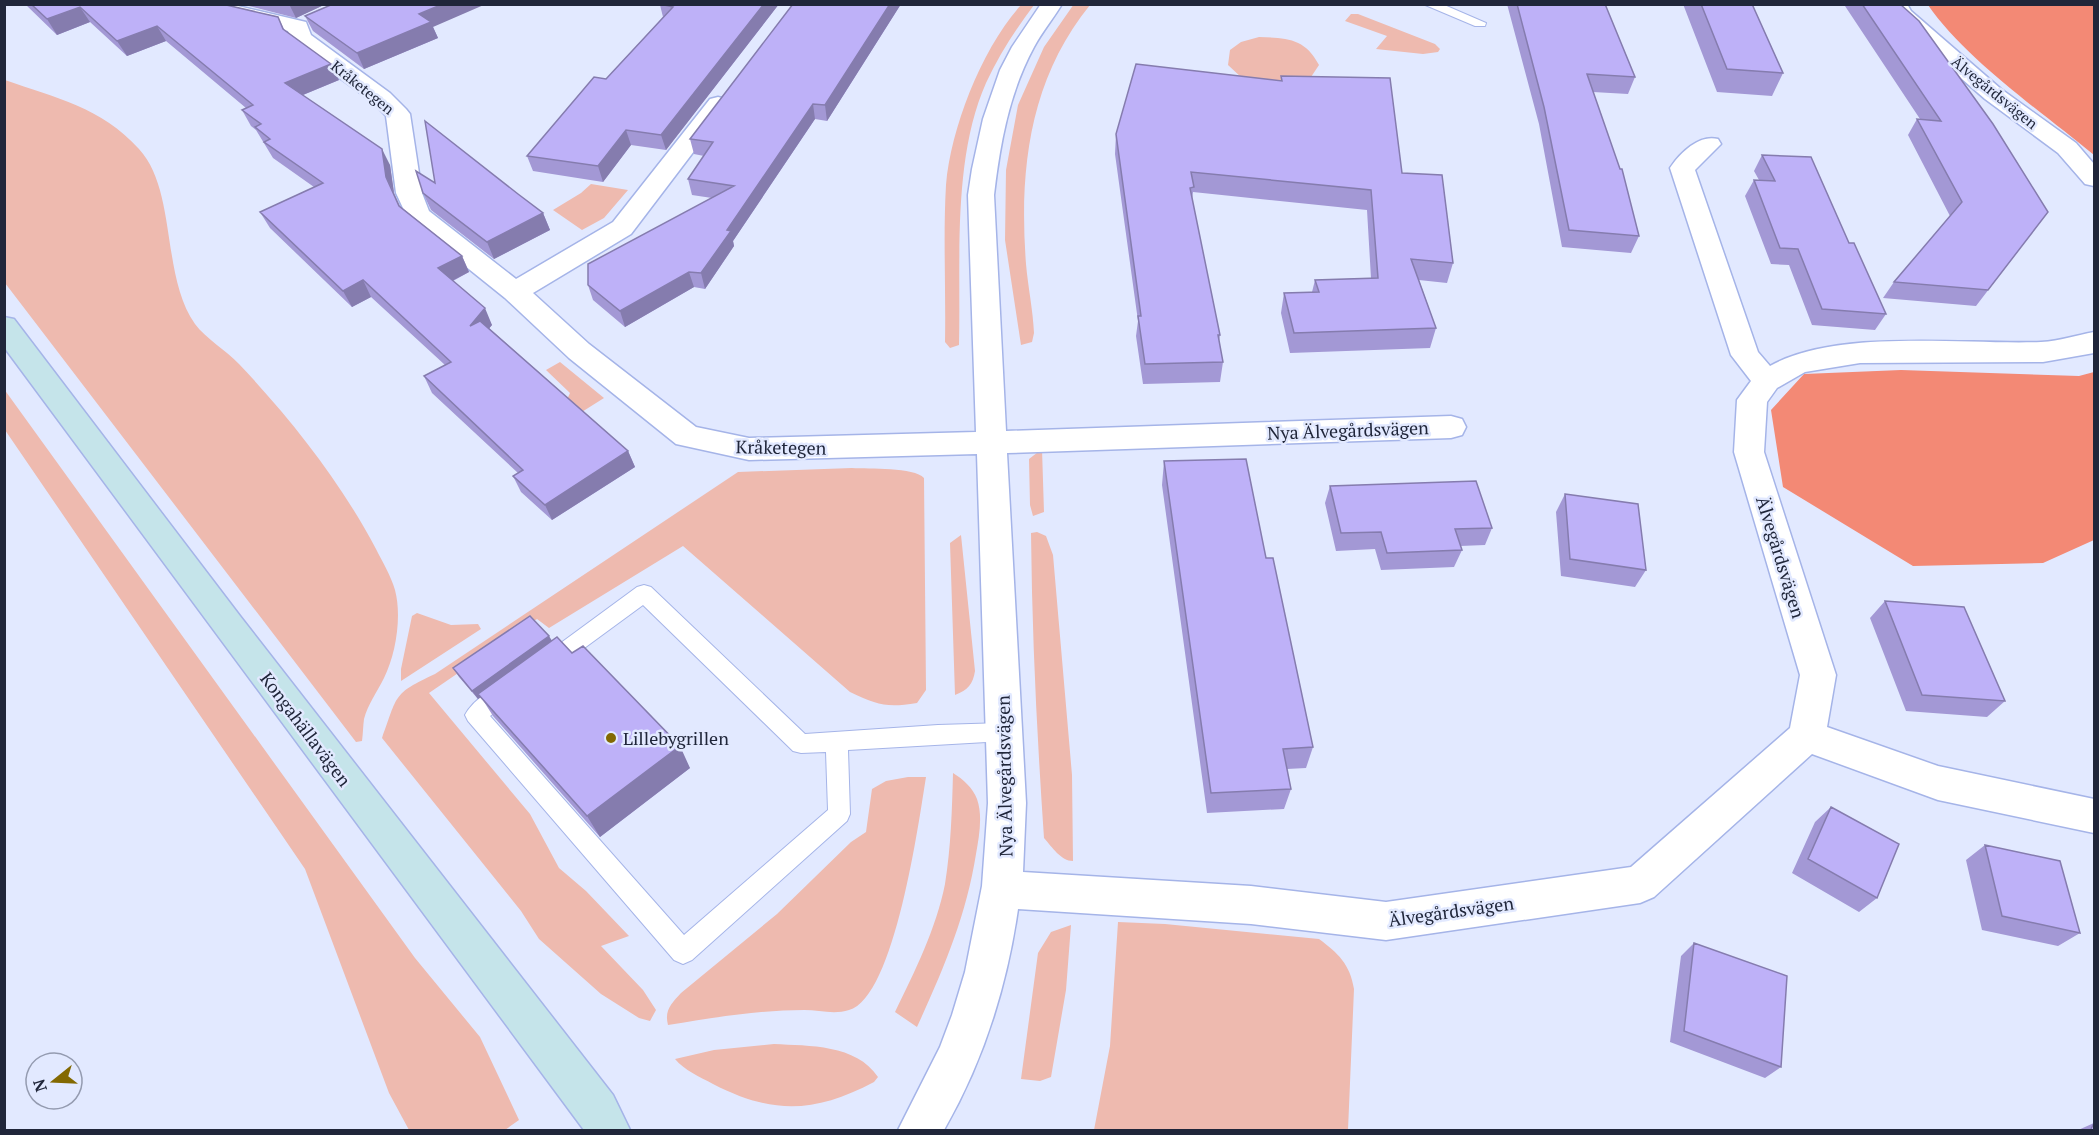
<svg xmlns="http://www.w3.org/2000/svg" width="2099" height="1135" font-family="'PT Serif',serif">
  <rect width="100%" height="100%" fill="#e2e9ff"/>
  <path fill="#eebaaf" d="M1074,4L1090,5C1029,80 1019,171 1026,264C1028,287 1033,310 1034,333L1032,342L1021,345L1005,240L1006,170L1018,105L1044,47Z
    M1021,5H1034C1016,29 999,55 986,83C952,160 961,262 959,345L950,348L945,342C946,290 943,237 946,185C951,127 982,48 1021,5Z
    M1351,14H1358L1435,44L1440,49L1438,52L1423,54L1376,49L1387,36L1345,21Z
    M1259,37C1287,38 1305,38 1319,65L1311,77L1292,85L1242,78L1228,65L1230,50L1241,42Z
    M5,80C56,98 101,107 139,149C177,190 161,276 195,324C206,339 226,350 239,364C291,419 340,481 376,549C382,561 391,576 395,590C402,616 396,654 384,678C377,692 368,704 364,719C363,726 363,734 362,741L356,742L5,283Z
    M591,184L628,190L604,218L582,230L553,210L581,193Z
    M560,362L604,398L577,415L565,404L570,393L546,370Z
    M4,389L415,958L480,1037L519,1120L505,1130H409L389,1093L305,869L5,430Z
    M1042,449L1044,512L1033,516L1030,505L1029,459Z
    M852,468C869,469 914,467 924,478L926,690L917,703C886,708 878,705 850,692L683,546L549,628L537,619L429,693L530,814L559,868L586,891L629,936L601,946L643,990L656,1010L650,1021L639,1018L601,994L539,939L521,911L382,738C398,695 392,694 435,674L738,472Z
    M1037,532L1046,536L1053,555L1072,775L1073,861C1061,861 1052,847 1044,838C1037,736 1032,635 1031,533Z
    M961,535L975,671C973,684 968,690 955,695L950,543Z
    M417,613L451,625L478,624L481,629L401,681V669L412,616Z
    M953,773C963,779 973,788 977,799C983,816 979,837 976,854C966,917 943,970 917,1027L895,1012C915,971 936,929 945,884C951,847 952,810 953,773Z
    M908,777H926C919,820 895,998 849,1010C834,1015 819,1010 804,1010C759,1010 712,1018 668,1025C664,1010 672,1003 681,993L777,914L851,842L866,832L872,789L886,781Z
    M1118,922L1165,924L1319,939C1338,953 1350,964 1354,989L1348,1130H1094L1110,1046Z
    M1071,925L1066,990L1051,1077L1040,1081L1021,1079L1038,953L1051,932Z
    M774,1044C809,1046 856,1044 878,1077L874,1082C815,1113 773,1115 713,1084C700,1077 684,1070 675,1059L714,1050Z"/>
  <path fill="#f38975" d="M1928,5H2094V155C2042,112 1966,60 1928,5Z
    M1901,370L2079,376L2094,372V540L2043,563L1913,566L1783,487L1771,410L1804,374Z"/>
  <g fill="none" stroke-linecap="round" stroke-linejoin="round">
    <g stroke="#a5b4e8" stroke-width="2">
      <path id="lane" d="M1423,4H1442L1486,23L1485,26H1475Z
        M644,585L651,587L805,734L938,725L1004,723L1012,725L1015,732L1012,739L1004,741L848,750L850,814L847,821L692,960L683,964L674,960L468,721L465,715C472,701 499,680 514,686L518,692L514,698L490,716L684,935L828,810L826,752L801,753L793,751L643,605L553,671L546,674L539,671L536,665L539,659L637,587Z"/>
    </g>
    <g stroke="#a5b4e8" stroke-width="3">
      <path id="street" d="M189,4H229L306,22L311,35L390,93L406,109L410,114L422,193L429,211L516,279L613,222L710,99L718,97L726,99L730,104L726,109L631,234L533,293L589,344L696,427L749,438L976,432L968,195L972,169L983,119L1000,70L1012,47L1041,4H1062C1053,19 1042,32 1034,47C1009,93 1000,144 994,195L1006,431L1451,416L1462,419L1466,427L1462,435L1451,438L1007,453L1026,803L1023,872L1251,886L1386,902L1631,867L1790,728L1800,675L1734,452L1737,400L1751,381L1731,355L1670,168C1680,153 1699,134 1718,139L1721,144L1695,170L1758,352L1770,366C1837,328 1964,345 2041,342C2060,341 2077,335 2094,332V353L2043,362L1860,363L1805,372L1777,388L1767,402L1764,452L1836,675L1827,727L1938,766L2094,799V833L1938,800L1812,754L1654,897L1640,903L1386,940L1251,924L1018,909C1007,986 983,1062 944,1130H898L940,1047L952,1015L965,972L982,886L988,803L977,454L749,460L676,444L569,358L505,298L409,221L396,193L386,116L374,103L292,43L288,31L191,9Z
        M1886,4H1907L1911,11L2001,89L2076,143L2094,164V186L2085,184L2058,153L1985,99L1894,20Z"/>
    </g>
    <g stroke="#a5b4e8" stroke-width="3">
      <path id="secondary" d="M4,317L14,319L240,616L613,1095L630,1130H584L4,347Z"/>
    </g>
    <use href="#lane" fill="#fff" fill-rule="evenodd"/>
    <use href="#street" fill="#fff" fill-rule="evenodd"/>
    <use href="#secondary" fill="#c5e4ea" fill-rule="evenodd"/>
  </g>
  <path fill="#a398d5" d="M25,4H222L278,17L285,31L339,80L303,95L390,165L394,193L400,206L462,256L469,272L453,281L492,325L489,328L628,451L635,467L552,520L521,492L513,476L518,473L432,393L424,376L445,365L371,297L352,307L270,228L260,212L314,187L273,158L256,130L251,126L242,110L246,108L166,41L127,56L90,22L57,35Z
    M241,4H326L296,18Z
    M779,4L666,150L631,145L603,182L533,171L527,156L606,79L663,17L660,5Z
    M901,4L827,121L815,119L733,241L734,246L705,289L694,287L625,327L593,300L588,285L712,198L692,195L688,179L704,156L694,154L690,139Z
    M1507,4H1605L1635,77L1628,94L1593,92L1639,236L1631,253L1562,247L1539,124Z
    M1683,4H1752L1783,73L1772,96L1717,92Z
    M1846,4H1900L2048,212L1976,306L1883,298L1894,282L1950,216L1908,135L1917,119H1920L1845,6Z
    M305,16L433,27L438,38L364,69L313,31Z
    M1281,76L1402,173L1453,263L1447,283L1419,280L1436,328L1430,348L1290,353L1281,313L1284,293L1312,292L1315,280L1371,278L1367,210L1193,192L1192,200L1220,335L1219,341L1223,362L1220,382L1143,384L1136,336L1138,321L1115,154L1116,134L1281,80Z
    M1762,155L1849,243L1886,314L1875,330L1812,325L1789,265L1771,264L1745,196L1754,180H1759L1754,171Z
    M435,183L543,213L550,230L494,259L431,210L423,193Z
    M1164,461L1266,558L1313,747L1306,768L1287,769L1291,789L1284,809L1207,813L1162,485Z
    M1330,486L1492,528L1485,545L1460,546L1462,550L1454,567L1381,570L1375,549L1336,551L1325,503Z
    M1565,494L1646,570L1635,587L1561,576L1556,512Z
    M1885,601L2005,701L1987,717L1906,711L1870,618Z
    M552,641L572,653L690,768L600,837L493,716L481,697L478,699L459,677L453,668Z
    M1831,807L1877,898L1859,912L1792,873L1815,822Z
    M1985,845L2080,933L2058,946L1982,930L1966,860Z
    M1694,943L1781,1067L1765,1078L1670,1042L1681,956Z
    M2094,1123V1131H2076Z"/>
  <path fill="#857cae" d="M289,4H326L296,18Z
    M443,4H486L433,27L438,38L364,69L357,53L419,14Z
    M764,4H779L666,150L661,135Z
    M890,4H901L827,121L825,105Z
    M80,7L90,22L57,35L47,19Z
    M157,26L166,41L127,56L117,41Z
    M331,64L339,80L293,99L285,83Z
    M813,104L815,119L733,241L734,246L705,289L701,273L727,230Z
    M626,130L631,145L603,182L598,166Z
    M382,149L390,165L394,193L386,177Z
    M543,213L550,230L494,259L487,242Z
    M462,256L469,272L446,284L438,268Z
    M689,272L694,287L625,327L620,311Z
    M363,280L371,297L352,307L343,291Z
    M485,308L492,325L478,342L470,326Z
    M628,451L635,467L552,520L545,505Z
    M549,636L554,644L478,694L481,697L478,699L472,691Z
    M680,746L690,768L600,837L587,816Z"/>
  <path fill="#beb1f8" stroke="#857cae" stroke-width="1.5" d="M31,4H222L278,17L283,29L331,64L285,83L382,149L386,177L399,206L462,256L438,268L485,308L470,326L480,321L628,451L545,505L513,476L523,470L424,376L451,362L363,280L343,291L260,212L323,183L264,142L270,139L255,127L261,124L242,110L253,105L157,26L117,41L80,7L47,19Z
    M333,4H443L419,14L431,22L357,53L305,16Z
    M764,4L661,135L626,130L598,166L527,156L594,77L606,79L673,7L660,4Z
    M793,4H890L825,105L813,104L727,230L731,231L701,273L689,272L620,311L588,285V264L734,186L688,179L713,142L690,139Z
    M1517,4H1605L1635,77L1587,74L1620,169H1622L1639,236L1569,230L1544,107Z
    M1701,4H1752L1783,73L1727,69Z
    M1862,4H1900L1919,21L1993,124L2048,212L1988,290L1894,282L1962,202L1917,119L1941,121Z
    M1136,64L1282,81L1281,76L1390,78L1402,173L1442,175L1453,263L1411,259L1436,328L1294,333L1284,293L1319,292L1315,280L1378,278L1371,190L1191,172L1194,187L1190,188L1220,335H1218L1223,362L1145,364L1138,316H1141L1116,134Z
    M425,121L518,194L543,213L487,242L423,193L416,171L435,183Z
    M1762,155L1811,157L1849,243H1854L1886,314L1822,309L1798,249L1780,248L1754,180L1775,181Z
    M1246,459L1266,558H1273L1313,747L1283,749L1291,789L1211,793L1164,461Z
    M1476,481L1492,528L1455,529L1462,550L1387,553L1381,532L1341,533L1330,486Z
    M1565,494L1638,504L1646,570L1570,559Z
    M1885,601L1964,607L2005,701L1922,695Z
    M530,616L549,636L472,691L453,668Z
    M557,637L572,653L583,646L680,746L587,816L478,694Z
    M1831,807L1899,844L1877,898L1808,859Z
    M1985,845L2060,861L2080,933L2002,916Z
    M1694,943L1787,976L1781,1067L1684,1031Z
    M2094,1123V1131H2090Z"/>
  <circle fill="#836902" stroke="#e2e9ff" stroke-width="2" cx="611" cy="738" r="6"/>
  <g text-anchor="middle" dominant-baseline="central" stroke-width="5" stroke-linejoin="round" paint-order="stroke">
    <g font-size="15" fill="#20263a" stroke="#e2e9ff">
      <text transform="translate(363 87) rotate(39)">Kråketegen</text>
      <text transform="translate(1995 92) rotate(39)">Älvegårdsvägen</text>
    </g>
    <g font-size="18" fill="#20263a" stroke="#e2e9ff">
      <text transform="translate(1348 430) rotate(-2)">Nya Älvegårdsvägen</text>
      <text transform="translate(781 447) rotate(1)">Kråketegen</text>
      <text transform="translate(1781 557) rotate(73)">Älvegårdsvägen</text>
      <text transform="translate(306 729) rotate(53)">Kongahällavägen</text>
      <text transform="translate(1004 776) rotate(-91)">Nya Älvegårdsvägen</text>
      <text transform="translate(1451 911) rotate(-8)">Älvegårdsvägen</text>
    </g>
    <g font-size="18" fill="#20263a" stroke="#e2e9ff" text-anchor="start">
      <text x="623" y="738">Lillebygrillen</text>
    </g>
  </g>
  <rect width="2099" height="1135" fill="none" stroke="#20263a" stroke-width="12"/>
  <g transform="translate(54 1081) rotate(252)"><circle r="28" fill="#e2e9ff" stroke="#949bb0" stroke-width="1.5"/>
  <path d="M0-4.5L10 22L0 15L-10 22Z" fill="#836902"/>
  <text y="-9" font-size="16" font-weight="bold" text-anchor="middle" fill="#20263a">N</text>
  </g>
</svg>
